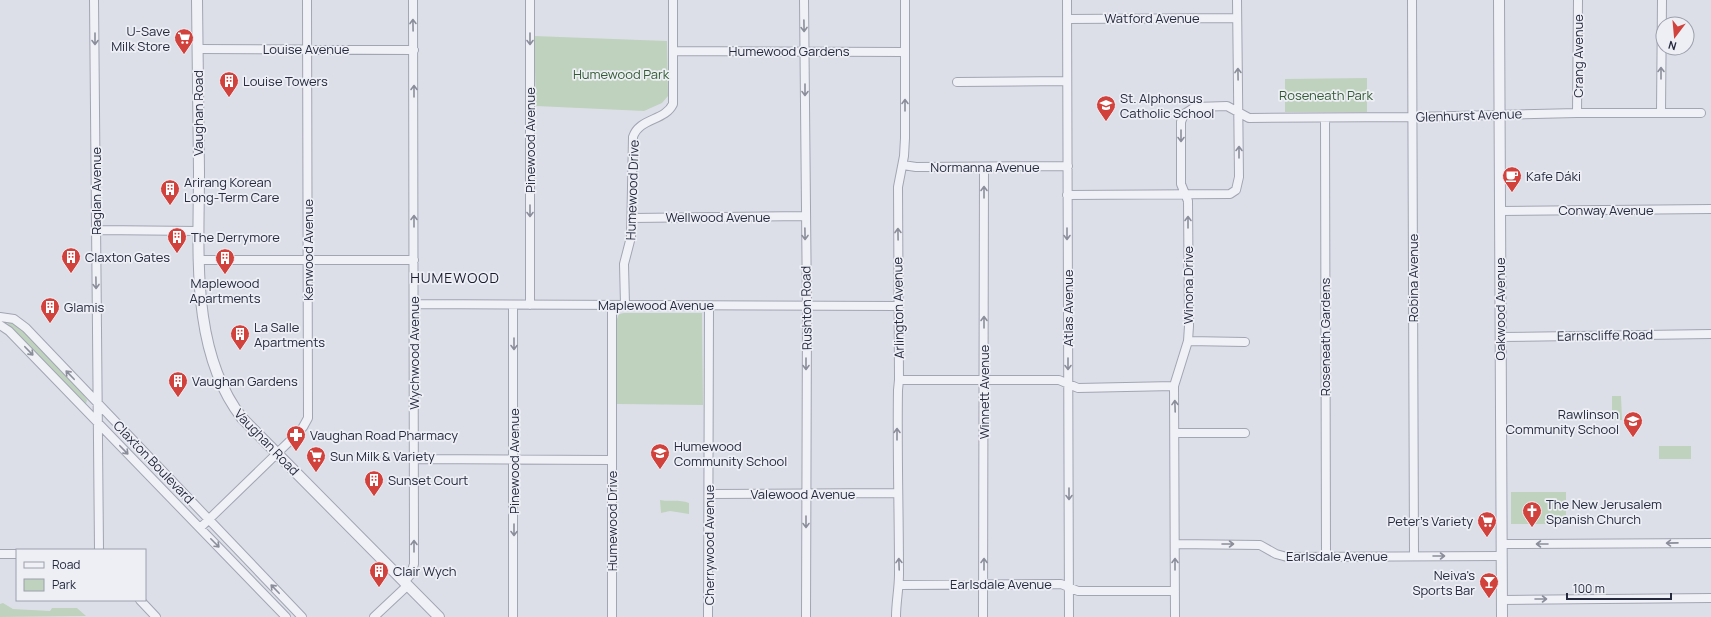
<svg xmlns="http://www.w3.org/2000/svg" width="1711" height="617" font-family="Manrope,sans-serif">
  <rect width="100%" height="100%" fill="#dddfe8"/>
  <path fill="#bfd2be" d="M534,36L667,41L668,96L662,103L644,111L536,106Z
    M1367,78V112H1285V79Z
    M624,313H702L703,405L617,404V319L619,314Z
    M9,320L23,331L85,394L84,396L87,400L86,404L5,321Z
    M1612,396H1621L1622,420H1612Z
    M1659,446H1691V459H1659Z
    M1511,492H1566V524H1511Z
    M660,500C670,502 679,499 689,503V514L670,511L661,513Z
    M3,603L13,609L50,611L52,608H77L86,616L0,617V604Z"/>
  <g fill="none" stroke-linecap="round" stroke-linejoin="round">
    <g stroke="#a2a5b2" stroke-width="10">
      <path id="minor" d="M94,0L99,550
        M804,0L807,312L806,617
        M1067,0L1069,617
        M1412,0L1414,556
        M1067,19L1237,18
        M198,49L414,50
        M673,51L905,52
        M957,82L1067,81
        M1661,112L1662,0
        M1577,113L1578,0
        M1325,118L1326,557
        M903,165L916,167L1068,166
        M1067,195L1230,194L1236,190L1239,177L1237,0
        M1500,211L1711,209
        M632,218L805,216
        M96,230L199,231
        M200,260H414
        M414,304L898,306
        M530,305V0
        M625,305L624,264L631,237L633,137C639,118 665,121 673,104V0
        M0,317L14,319L26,328L302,617
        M0,325L9,331L286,617
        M1500,337L1711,334
        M1188,341L1245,342
        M899,380H1059L1078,388L1174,386
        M1175,433H1245
        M413,459L612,460
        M709,494L897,493
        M200,528L297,434L303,427L308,418L307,0
        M1175,544L1260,545L1276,554L1287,557L1502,556
        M1502,544L1711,543
        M0,554H17
        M404,582L411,574L414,564L413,0
        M899,585L1061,584L1078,591H1175
        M140,600L156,617
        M1502,600L1711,598
        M374,617L407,586
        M513,617V305
        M612,617V305
        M708,617L709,306
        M896,617C896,602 899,589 899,574C899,513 897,452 898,390L899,380L898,187L904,156L905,138V0
        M983,617L984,167
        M1175,617L1174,386L1188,341L1189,326L1188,201L1181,184V122L1184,114L1195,107L1227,106L1249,118L1413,117L1577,113H1701"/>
    </g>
    <g stroke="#a2a5b2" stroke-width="12">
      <path id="tertiary" d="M197,0C198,57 198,115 199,172C199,252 190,351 242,418L439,617
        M1499,0L1502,617"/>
    </g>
    <use href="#minor" stroke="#f0f1f6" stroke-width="8"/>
    <use href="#tertiary" stroke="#f0f1f6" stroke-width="10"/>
  </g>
  <defs><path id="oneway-shaft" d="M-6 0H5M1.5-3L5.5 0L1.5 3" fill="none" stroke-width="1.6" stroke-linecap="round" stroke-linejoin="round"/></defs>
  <g stroke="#8b8e9a">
    <use href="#oneway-shaft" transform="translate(413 25) rotate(-91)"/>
    <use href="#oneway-shaft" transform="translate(804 26) rotate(89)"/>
    <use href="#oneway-shaft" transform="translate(95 39) rotate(90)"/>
    <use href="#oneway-shaft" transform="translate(530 39) rotate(90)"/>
    <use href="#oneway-shaft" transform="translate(1661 73) rotate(-90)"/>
    <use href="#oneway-shaft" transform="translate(1238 74) rotate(-91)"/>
    <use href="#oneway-shaft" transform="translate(805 90) rotate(90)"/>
    <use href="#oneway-shaft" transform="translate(414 91) rotate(-90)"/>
    <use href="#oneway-shaft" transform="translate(905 105) rotate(-90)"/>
    <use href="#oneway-shaft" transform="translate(1181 136) rotate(90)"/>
    <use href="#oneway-shaft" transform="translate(1239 152) rotate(-90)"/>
    <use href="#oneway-shaft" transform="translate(984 192) rotate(-90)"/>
    <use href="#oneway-shaft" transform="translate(530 211) rotate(90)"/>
    <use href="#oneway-shaft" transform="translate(414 221) rotate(-90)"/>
    <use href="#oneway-shaft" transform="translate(1188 222) rotate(-90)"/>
    <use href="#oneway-shaft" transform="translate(805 234) rotate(89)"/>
    <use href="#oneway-shaft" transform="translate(898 234) rotate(-91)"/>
    <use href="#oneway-shaft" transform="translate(1067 234) rotate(90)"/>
    <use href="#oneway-shaft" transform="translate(96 283) rotate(89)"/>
    <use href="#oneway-shaft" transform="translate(984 322) rotate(-90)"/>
    <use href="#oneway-shaft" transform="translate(514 344) rotate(90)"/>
    <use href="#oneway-shaft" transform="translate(29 351) rotate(46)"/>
    <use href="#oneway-shaft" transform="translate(806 364) rotate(90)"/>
    <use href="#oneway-shaft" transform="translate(1068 364) rotate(90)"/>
    <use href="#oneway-shaft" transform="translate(70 375) rotate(-134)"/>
    <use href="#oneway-shaft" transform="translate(1175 406) rotate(-92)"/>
    <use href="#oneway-shaft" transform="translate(897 434) rotate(-90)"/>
    <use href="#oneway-shaft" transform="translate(124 450) rotate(46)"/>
    <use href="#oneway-shaft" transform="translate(1069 494) rotate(90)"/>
    <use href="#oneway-shaft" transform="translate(806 522) rotate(90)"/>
    <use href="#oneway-shaft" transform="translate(514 530) rotate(90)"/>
    <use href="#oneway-shaft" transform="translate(215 543) rotate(45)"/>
    <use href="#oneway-shaft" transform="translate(1672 543) rotate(179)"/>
    <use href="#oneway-shaft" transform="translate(1228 544)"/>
    <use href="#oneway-shaft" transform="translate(1542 544) rotate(180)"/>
    <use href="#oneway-shaft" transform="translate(414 546) rotate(-90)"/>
    <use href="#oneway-shaft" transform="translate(1439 556)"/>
    <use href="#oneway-shaft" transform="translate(899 564) rotate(-92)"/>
    <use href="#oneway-shaft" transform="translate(984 564) rotate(-90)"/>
    <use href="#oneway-shaft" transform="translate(1175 564) rotate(-90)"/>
    <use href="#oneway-shaft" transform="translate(275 589) rotate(-134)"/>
    <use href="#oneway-shaft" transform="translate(1541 599)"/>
  </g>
  <defs>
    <g id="supermarket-pin" transform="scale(1)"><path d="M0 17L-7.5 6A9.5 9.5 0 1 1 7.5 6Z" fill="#d2423d" stroke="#edeff5"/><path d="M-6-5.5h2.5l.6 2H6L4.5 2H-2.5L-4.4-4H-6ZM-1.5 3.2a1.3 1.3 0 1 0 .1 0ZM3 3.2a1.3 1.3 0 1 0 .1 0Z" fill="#fff"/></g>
    <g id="building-pin" transform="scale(1)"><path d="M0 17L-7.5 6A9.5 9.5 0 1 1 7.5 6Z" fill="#d2423d" stroke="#edeff5"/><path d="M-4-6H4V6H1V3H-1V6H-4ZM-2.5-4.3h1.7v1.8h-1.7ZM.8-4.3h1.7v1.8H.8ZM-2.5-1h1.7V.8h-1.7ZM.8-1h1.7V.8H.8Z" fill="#fff"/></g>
    <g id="school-pin" transform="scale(1)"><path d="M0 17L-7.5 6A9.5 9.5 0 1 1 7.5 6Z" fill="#d2423d" stroke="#edeff5"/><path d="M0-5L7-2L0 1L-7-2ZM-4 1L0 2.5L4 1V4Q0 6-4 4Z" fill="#fff"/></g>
    <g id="cafe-pin" transform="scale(1)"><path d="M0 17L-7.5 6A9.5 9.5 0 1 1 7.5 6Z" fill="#d2423d" stroke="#edeff5"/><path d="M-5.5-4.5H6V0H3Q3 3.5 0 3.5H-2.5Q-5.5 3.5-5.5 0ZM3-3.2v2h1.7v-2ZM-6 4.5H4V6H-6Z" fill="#fff"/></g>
    <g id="pharmacy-pin" transform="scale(1)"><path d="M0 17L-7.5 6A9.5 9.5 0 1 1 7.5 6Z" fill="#d2423d" stroke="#edeff5"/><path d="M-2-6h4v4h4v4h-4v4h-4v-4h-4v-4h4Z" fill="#fff"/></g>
    <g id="church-pin" transform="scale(1)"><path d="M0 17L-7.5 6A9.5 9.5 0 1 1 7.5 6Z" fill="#d2423d" stroke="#edeff5"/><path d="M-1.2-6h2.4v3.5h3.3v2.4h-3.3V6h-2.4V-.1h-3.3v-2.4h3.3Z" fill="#fff"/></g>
    <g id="bar-pin" transform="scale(1)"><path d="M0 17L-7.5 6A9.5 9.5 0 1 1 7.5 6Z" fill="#d2423d" stroke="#edeff5"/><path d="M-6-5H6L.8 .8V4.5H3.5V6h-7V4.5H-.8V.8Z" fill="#fff"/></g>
  </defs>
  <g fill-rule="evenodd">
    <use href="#supermarket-pin" x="184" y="38"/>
    <use href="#building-pin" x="229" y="81"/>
    <use href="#school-pin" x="1106" y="105"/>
    <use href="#cafe-pin" x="1512" y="176"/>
    <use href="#building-pin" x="170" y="189"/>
    <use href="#building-pin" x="177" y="237"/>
    <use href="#building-pin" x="71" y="257"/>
    <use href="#building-pin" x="225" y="258"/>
    <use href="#building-pin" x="50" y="307"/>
    <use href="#building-pin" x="240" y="334"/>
    <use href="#building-pin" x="178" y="381"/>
    <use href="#school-pin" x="1633" y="421"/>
    <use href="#pharmacy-pin" x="296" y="435"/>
    <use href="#school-pin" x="660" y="453"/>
    <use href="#supermarket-pin" x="316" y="456"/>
    <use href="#building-pin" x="374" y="480"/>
    <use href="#church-pin" x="1532" y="511"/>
    <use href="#supermarket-pin" x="1487" y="521"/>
    <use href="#building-pin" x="379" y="571"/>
    <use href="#bar-pin" x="1489" y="582"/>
  </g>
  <g text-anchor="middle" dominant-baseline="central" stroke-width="3.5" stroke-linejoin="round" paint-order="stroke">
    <g font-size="13" fill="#262a3f" stroke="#edeff5">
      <text x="1152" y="18">Watford Avenue</text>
      <text x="306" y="49">Louise Avenue</text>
      <text x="789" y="51">Humewood Gardens</text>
      <text transform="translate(1578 56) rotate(-90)">Crang Avenue</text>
      <text transform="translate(198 113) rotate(-90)">Vaughan Road</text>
      <text transform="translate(1469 115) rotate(-2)">Glenhurst Avenue</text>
      <text transform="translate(530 140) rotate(-90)">Pinewood Avenue</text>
      <text x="985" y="167">Normanna Avenue</text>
      <text transform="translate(632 190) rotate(-88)">Humewood Drive</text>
      <text transform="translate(96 191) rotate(-90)">Raglan Avenue</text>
      <text x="1606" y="210">Conway Avenue</text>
      <text x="718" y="217">Wellwood Avenue</text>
      <text transform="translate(308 250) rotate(-90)">Kenwood Avenue</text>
      <text transform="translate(1413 278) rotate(-90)">Robina Avenue</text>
      <text transform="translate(1188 285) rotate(-90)">Winona Drive</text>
      <text x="656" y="305">Maplewood Avenue</text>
      <text transform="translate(806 308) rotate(-91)">Rushton Road</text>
      <text transform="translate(898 308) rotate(-91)">Arlington Avenue</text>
      <text transform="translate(1068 308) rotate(-90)">Atlas Avenue</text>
      <text transform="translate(1500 309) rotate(-90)">Oakwood Avenue</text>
      <text transform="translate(1605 335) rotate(-1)">Earnscliffe Road</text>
      <text transform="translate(1325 337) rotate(-90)">Roseneath Gardens</text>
      <text transform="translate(414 353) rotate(-90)">Wychwood Avenue</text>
      <text transform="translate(984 392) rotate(-90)">Winnett Avenue</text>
      <text transform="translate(267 442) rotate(46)">Vaughan Road</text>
      <text transform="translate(514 461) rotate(-90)">Pinewood Avenue</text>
      <text transform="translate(154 462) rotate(46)">Claxton Boulevard</text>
      <text x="803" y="494">Valewood Avenue</text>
      <text transform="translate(612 521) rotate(-90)">Humewood Drive</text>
      <text transform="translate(709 545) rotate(-90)">Cherrywood Avenue</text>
      <text x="1337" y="556">Earlsdale Avenue</text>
      <text x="1001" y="584">Earlsdale Avenue</text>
    </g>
    <g font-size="13" fill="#262a3f" stroke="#edeff5" text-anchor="start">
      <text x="170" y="31" text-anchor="end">U-Save<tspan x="170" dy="15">Milk Store</tspan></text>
      <text x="243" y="81">Louise Towers</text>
      <text x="1120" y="98">St. Alphonsus<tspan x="1120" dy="15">Catholic School</tspan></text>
      <text x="1526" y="176">Kafe Dáki</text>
      <text x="184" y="182">Arirang Korean<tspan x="184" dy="15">Long-Term Care</tspan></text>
      <text x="191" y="237">The Derrymore</text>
      <text x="85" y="257">Claxton Gates</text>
      <text x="225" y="283" text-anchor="middle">Maplewood<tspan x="225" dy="15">Apartments</tspan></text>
      <text x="64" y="307">Glamis</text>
      <text x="254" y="327">La Salle<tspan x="254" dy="15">Apartments</tspan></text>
      <text x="192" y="381">Vaughan Gardens</text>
      <text x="1619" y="414" text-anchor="end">Rawlinson<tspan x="1619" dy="15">Community School</tspan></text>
      <text x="310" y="435">Vaughan Road Pharmacy</text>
      <text x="674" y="446">Humewood<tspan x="674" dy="15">Community School</tspan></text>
      <text x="330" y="456">Sun Milk &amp; Variety</text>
      <text x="388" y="480">Sunset Court</text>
      <text x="1546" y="504">The New Jerusalem<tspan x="1546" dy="15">Spanish Church</tspan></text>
      <text x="1473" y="521" text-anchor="end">Peter's Variety</text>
      <text x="393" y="571">Clair Wych</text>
      <text x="1475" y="575" text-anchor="end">Neiva's<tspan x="1475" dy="15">Sports Bar</tspan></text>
    </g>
    <g font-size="13" fill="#335b33" stroke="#edeff5">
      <text x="621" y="74">Humewood Park</text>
      <text x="1326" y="95">Roseneath Park</text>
    </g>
    <g font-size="14" letter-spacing="1" fill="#191c2f" stroke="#edeff5">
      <text x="455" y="277">HUMEWOOD</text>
    </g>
  </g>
  <rect x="16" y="549" width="130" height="52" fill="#edeff5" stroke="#9da0ac"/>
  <rect x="24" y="562" width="20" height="6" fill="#f0f1f6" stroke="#9da0ac"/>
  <text x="52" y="569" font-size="12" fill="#262a3f">Road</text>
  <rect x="24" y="579" width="20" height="12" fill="#bfd2be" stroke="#9da0ac"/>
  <text x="52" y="589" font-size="12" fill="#262a3f">Park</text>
  <g transform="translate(1675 36) rotate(196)"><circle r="19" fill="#edeff5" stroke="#9da0ac"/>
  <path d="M0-3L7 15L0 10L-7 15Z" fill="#d2423d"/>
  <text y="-6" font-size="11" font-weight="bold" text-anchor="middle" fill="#262a3f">N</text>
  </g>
  <path d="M1567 593v6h104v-6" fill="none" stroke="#262a3f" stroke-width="2"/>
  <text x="1573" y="593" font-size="12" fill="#262a3f" stroke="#edeff5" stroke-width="3" paint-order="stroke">100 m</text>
</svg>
